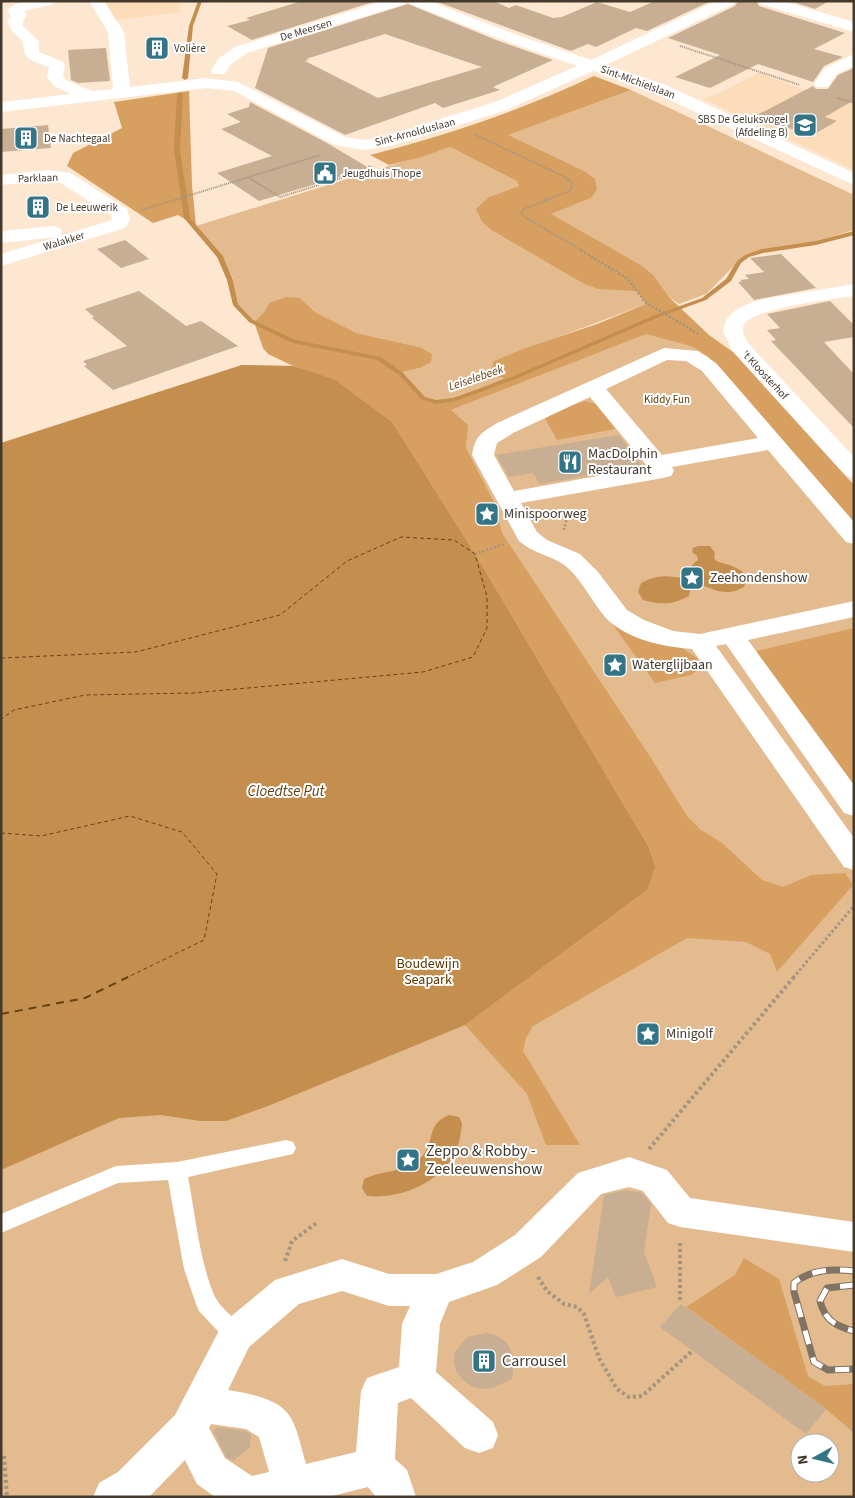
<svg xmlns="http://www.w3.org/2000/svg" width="855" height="1498" font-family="'Source Sans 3',sans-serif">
  <rect width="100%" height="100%" fill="#fde7d0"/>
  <path fill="#fddcb9" d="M100,1H183L179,8L182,12L109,21Z
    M758,73L821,96L854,78V170L703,99L720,93Z"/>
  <path fill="#e3bb8e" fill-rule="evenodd" d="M631,90L854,195V230L814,242L745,255L706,294L679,304L669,297L641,265L550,214L591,198L537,149L507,135Z
    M450,147L518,181L519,186L489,197L482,222L491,230L582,283L636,291L646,304L495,361L490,371L505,377C487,385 441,409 423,396C415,391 409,379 403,372L420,368L419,347L357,333L315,312L300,298L269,303L264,312L254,322L238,304L233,279L223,256L196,226Z
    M677,321L854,501V1497H1V443L242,365L293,366L451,410ZM800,1443H830V1473H800Z"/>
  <path fill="#d7a061" d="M594,76L631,90L508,135L584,171L595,179L597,189L591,198L551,214L641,265L653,275L669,297L709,335L733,352L854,485V527L708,356L691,346L646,334L451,410L468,425L466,448L495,504L502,533L651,758L687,816L701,830L721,842L762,880L783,887L811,875L845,873L853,885L777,972L770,954L746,942L687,938L533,1026L526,1038L523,1051L580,1145H546L527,1094L465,1025L647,890L648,846L475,554L392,422L334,379L293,366L268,354L263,348L254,322L264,312L269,303L286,297L300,298L315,312L357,333L419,347L432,354L431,362L420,368L403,372C409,379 415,391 423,396C441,409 486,385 504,378L495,376L490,371L494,361L523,349L597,324L646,304L636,291L598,289L582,283L491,230L482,222L476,209L489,197L519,186L517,181L450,147L418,158L389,165L370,155C448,135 522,110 594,76Z
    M189,91L192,185L196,226L178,215L153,223L67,166L73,153L122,128L114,102Z
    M586,401L596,404L615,429L557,440L544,417L573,404Z
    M582,582L614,618L679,646L697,658L700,669L691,675L655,683Z
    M854,628V794L752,652Z
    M744,1258L779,1279L808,1376L825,1386L854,1384V1433L826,1409L686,1307L735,1275Z"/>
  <path fill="#c48e4f" d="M242,365L293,366L334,379L392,422L475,554L648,846L655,867L647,890L465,1025L268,1106L226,1121H200L161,1115L119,1118L1,1170V443Z
    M698,546H710L715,553L714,558L716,561C728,565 738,566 747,576L744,587C720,601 707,581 691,585L689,596C673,605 661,605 643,600L638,592L641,583C652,577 662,575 674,577C680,577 683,580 690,579L691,576L689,571L693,564L698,560L697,556L692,552L693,548Z
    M449,1115L459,1117L462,1123C461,1134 459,1147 453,1157C435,1185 399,1199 367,1196L362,1188L364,1179C382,1170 403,1173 418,1160C437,1145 424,1125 449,1115Z"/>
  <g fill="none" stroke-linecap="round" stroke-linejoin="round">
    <path fill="#c48e4f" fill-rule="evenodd" d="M198,1H202L193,26L188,78L185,80L182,78L189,26Z
      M180,92L183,94L180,150L190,218L223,256L233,280L238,304L253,320L296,340L381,357L403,373L425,397L436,400L453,398L514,376L655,315L702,298L726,279L737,261L745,255L762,249L816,241L854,231V235L816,245L763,253L749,257L741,263L731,281L706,300L659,317L518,378L456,401L436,404L421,399L399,375L377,360L292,343L249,322L233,305L227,280L217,257L184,218L174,150L177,94Z"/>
    <path stroke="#664110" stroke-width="1" stroke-dasharray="4 3" stroke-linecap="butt" d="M1,658L136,652L280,615L347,561L401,537L454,540L475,554L487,597V628L473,657L423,672L193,693L85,695L14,710L1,719
      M1,833L41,836L130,816L182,832L217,874L204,940L126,978"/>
    <path stroke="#664110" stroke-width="2" stroke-dasharray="8 6" stroke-linecap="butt" d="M1,1014L85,998L128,977"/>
  </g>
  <path fill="#c8ae92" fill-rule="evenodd" d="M302,1H376L252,40L227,26L250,20L246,18Z
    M435,1H493L509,8L516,5L553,18L562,17L597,2L630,12L655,1H711L647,31L636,28L596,47L588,44L571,51Z
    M738,1H756L759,6L845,33L814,49L843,57L824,66L813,82L758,64L710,88L675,77L720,55L668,38L735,6Z
    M790,1H829L815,9Z
    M408,4L496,40L553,60L493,87L500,90L443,108L435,103L345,135L255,88L268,48ZM385,34L482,67L378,98L305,61L309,60L306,59Z
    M106,48L110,81L78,83L71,80L68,50Z
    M854,68V100L825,117L837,121L811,136L755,116L813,86L816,89H828L838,75Z
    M250,102L327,143L369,168L259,201L217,173L272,156L221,129L241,122L227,114L249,107Z
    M48,125L51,148L1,152V129Z
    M125,240L149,259L121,268L97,249Z
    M781,254L816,288L754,300L738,282H742L740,280L749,279L745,275L764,272L750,258Z
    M139,291L186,326L201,321L238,346L113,390L84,366L87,365L83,361L127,346L92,318L94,317L85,309Z
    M830,301L854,325V337L824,342L854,374V428L771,341L776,340L767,330L780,328L767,314Z
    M619,435L642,466L540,484L533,473L509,477L496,455Z
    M626,1190L642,1193L651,1204L644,1252L657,1287L616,1297L608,1277L589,1294L604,1195Z
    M681,1304L826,1409L806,1434L660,1327Z
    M487,1333L497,1336L506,1342L511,1350L514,1359L512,1379L492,1388L481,1389L471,1386L463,1380L456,1371L454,1362L455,1352L467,1337Z
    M218,1427L245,1431L251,1434L250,1447L233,1461L226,1457L213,1431Z"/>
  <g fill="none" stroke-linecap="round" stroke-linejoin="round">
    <path stroke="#a39381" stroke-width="2" stroke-dasharray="1 1" stroke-linecap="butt" d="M680,46L800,85
      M837,98L854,103
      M476,135L565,177L571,182L572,187L569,191L524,209L521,212L523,216L583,251
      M249,178L280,197L373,168L368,166
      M142,210L320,155"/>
    <path stroke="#a39381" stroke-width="2.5" stroke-dasharray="2 2" stroke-linecap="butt" d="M581,250L628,279L645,302L700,335
      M562,510L567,517L564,530
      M475,554L504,544"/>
    <path stroke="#a39381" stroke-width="3" stroke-dasharray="2.5 2.5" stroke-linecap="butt" d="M793,978L854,906"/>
    <path stroke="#a39381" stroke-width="4" stroke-dasharray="3 3" stroke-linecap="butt" d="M649,1149L794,977
      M680,1243V1303
      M285,1261L292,1241L318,1222
      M538,1277L547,1291L564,1304L577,1307L584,1314L599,1358L617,1389L629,1397L642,1396L692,1351
      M4,1456L7,1497"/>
    <path fill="#fff" fill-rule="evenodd" d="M286,1140L293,1142L296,1148L293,1154L188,1177C195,1213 200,1264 215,1297C223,1312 240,1320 247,1335L244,1342L236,1345L228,1342L199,1311L196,1304L184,1269L168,1180L118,1183L1,1233V1214L116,1166L177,1162Z"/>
    <path fill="#fff" fill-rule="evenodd" d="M28,1L54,2L51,5L24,11L27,15L23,21V26L39,41V52L63,62L65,65L63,76L66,80L92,91L113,89L108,32L89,1H104L124,32L130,87L206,78L238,82L345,137L364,140L383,137L495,102L577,66L497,38L410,4L408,1H429L509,32L591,60L716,1H736L734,4L606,65L666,85L854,173V185L654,93L593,71L507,110L391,146L364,150L334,145L234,91L206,88L1,112V102L71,94L54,86L47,77L49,67C33,61 23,61 23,42L11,30L7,21L11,16L7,11C13,3 20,3 28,1Z
      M383,1H407L405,4L247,53L230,65L225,74H213L211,71L218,59L235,47Z
      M758,1H782L854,22V32L760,4Z
      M854,54V66L837,74L828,87H816L814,84L825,68Z
      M48,170L70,173L127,209L130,220L125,228L1,266V254L57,237L1,243V231L53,226L60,228L62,232L60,236L112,220L111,215L59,182L48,180L1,185V175Z
      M854,284V296C834,299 752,308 744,325C741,331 745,338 748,343L854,457V478L846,476L732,350L723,331C726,300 776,297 800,293C818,290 836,287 854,284Z
      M664,348L698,351L716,363L854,522V544L846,542L768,450L672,467L674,471L671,476L663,478L521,503L537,532L547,540L580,554L598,572L627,610L644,620L673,631L700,634L854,601V617L748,640L854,785V816L844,813L726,644L716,646L854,838V870L844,867L692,649C665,647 630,640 609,621C592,604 583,579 563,564C549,555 533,553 519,541L472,455C476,435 480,434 497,423ZM667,360L686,361L702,371L758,438L662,455L606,389ZM590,397L648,467L514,491L494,455L497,443L513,433Z
      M629,1157L667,1170L690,1198L854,1222V1252L680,1227L668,1223L643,1191L629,1187L601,1194L541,1257L497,1285L449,1302L440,1324L436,1372L493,1422L498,1435L493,1448L479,1453L465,1448L411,1398L398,1403L395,1459L407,1470L416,1497H376L368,1487L328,1497H215L197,1484L185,1460L149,1497H93L99,1483L118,1472L175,1415L223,1323L275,1280L342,1259L389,1274H436L473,1262L515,1235L578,1173ZM342,1291L389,1306H410L402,1324L399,1367L367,1378L361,1391L356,1452L306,1464C301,1448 298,1428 289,1415C278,1398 246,1393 228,1390L249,1347L299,1304ZM211,1424L246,1429L259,1437L269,1472L252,1476L225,1458L209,1428Z"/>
    <g stroke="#817363" stroke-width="7">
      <path id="rail" d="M854,1271C833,1269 811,1269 794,1283V1292L814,1362L828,1370L854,1369
        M854,1285L827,1288L820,1301C825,1320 835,1326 854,1331"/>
    </g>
    <use href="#rail" stroke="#fff" stroke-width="5" stroke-dasharray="14" stroke-linecap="butt"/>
  </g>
  <defs>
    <g id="building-square" transform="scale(1.25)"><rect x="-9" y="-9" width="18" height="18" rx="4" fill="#337487" stroke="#fff"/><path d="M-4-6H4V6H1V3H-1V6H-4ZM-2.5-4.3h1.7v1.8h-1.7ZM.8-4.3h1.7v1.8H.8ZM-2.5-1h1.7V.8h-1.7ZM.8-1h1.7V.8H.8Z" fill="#fff"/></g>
    <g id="school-square" transform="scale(1.25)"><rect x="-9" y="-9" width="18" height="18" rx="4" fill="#337487" stroke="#fff"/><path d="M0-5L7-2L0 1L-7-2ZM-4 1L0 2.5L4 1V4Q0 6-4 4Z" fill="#fff"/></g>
    <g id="civic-square" transform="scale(1.25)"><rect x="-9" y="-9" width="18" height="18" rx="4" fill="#337487" stroke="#fff"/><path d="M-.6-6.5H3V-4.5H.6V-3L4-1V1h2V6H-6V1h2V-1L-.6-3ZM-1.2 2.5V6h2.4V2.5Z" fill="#fff"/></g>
    <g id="restaurant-square" transform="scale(1.25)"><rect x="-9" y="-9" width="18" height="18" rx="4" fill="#337487" stroke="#fff"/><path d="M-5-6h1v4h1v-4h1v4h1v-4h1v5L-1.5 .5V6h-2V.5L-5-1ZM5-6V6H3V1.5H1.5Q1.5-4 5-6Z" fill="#fff"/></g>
    <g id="sight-square" transform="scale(1.25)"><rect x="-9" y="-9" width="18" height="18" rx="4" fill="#337487" stroke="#fff"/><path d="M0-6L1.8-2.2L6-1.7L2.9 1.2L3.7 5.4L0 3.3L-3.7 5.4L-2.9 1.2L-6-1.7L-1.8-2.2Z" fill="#fff"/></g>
  </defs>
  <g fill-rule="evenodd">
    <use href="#building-square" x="157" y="48"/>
    <use href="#school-square" x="805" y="125"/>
    <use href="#building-square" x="26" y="138"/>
    <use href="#civic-square" x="325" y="173"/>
    <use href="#building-square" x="38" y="207"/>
    <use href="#restaurant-square" x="570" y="462"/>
    <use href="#sight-square" x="487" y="514"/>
    <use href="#sight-square" x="692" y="578"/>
    <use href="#sight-square" x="615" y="665"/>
    <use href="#sight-square" x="648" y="1034"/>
    <use href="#sight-square" x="408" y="1160"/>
    <use href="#building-square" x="484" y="1361"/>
  </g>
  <g text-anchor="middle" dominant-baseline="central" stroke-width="4" stroke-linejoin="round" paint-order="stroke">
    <g font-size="11" fill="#43392d" stroke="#fff">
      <text transform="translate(306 30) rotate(-17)">De Meersen</text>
      <text transform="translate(638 82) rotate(20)">Sint-Michielslaan</text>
      <text transform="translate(415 132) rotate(-15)">Sint-Arnolduslaan</text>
      <text transform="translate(38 178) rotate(-2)">Parklaan</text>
      <text transform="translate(64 241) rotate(-17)">Walakker</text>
      <text transform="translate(765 375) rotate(47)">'t Kloosterhof</text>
    </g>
    <g font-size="11" fill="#43392d" stroke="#fff" text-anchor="start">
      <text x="174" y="48">Volière</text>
      <text x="788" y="119" text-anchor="end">SBS De Geluksvogel<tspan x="788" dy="13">(Afdeling B)</tspan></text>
      <text x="44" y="138">De Nachtegaal</text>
      <text x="342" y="173">Jeugdhuis Thope</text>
      <text x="56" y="207">De Leeuwerik</text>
    </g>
    <g font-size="11" fill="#5c3802" stroke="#fff">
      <text x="667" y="399">Kiddy Fun</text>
    </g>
    <g font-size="12" font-style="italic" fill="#664110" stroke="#fff">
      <text transform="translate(476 378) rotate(-19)">Leiselebeek</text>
    </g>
    <g font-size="14" fill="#43392d" stroke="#fff" text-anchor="start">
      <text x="588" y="454">MacDolphin<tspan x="588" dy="16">Restaurant</tspan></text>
      <text x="504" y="514">Minispoorweg</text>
      <text x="710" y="578">Zeehondenshow</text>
      <text x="632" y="665">Waterglijbaan</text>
      <text x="666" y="1034">Minigolf</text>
    </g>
    <g font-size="14" fill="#5c3802" stroke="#fff">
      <text x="428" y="964">Boudewijn<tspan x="428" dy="16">Seapark</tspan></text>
    </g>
    <g font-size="15" font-style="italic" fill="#664110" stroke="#fff">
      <text x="286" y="791">Cloedtse Put</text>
    </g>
    <g font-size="16" fill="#43392d" stroke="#fff" text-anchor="start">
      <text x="426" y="1151">Zeppo &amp; Robby -<tspan x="426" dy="18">Zeeleeuwenshow</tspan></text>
      <text x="502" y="1361">Carrousel</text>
    </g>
  </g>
  <rect width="855" height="1498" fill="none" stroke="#43392d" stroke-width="5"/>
  <g transform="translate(815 1458) rotate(262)"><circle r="24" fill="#ffffff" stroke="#b4b0ab"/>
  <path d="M0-4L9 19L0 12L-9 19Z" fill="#337487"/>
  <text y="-8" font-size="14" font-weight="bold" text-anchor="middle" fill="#43392d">N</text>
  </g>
</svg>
